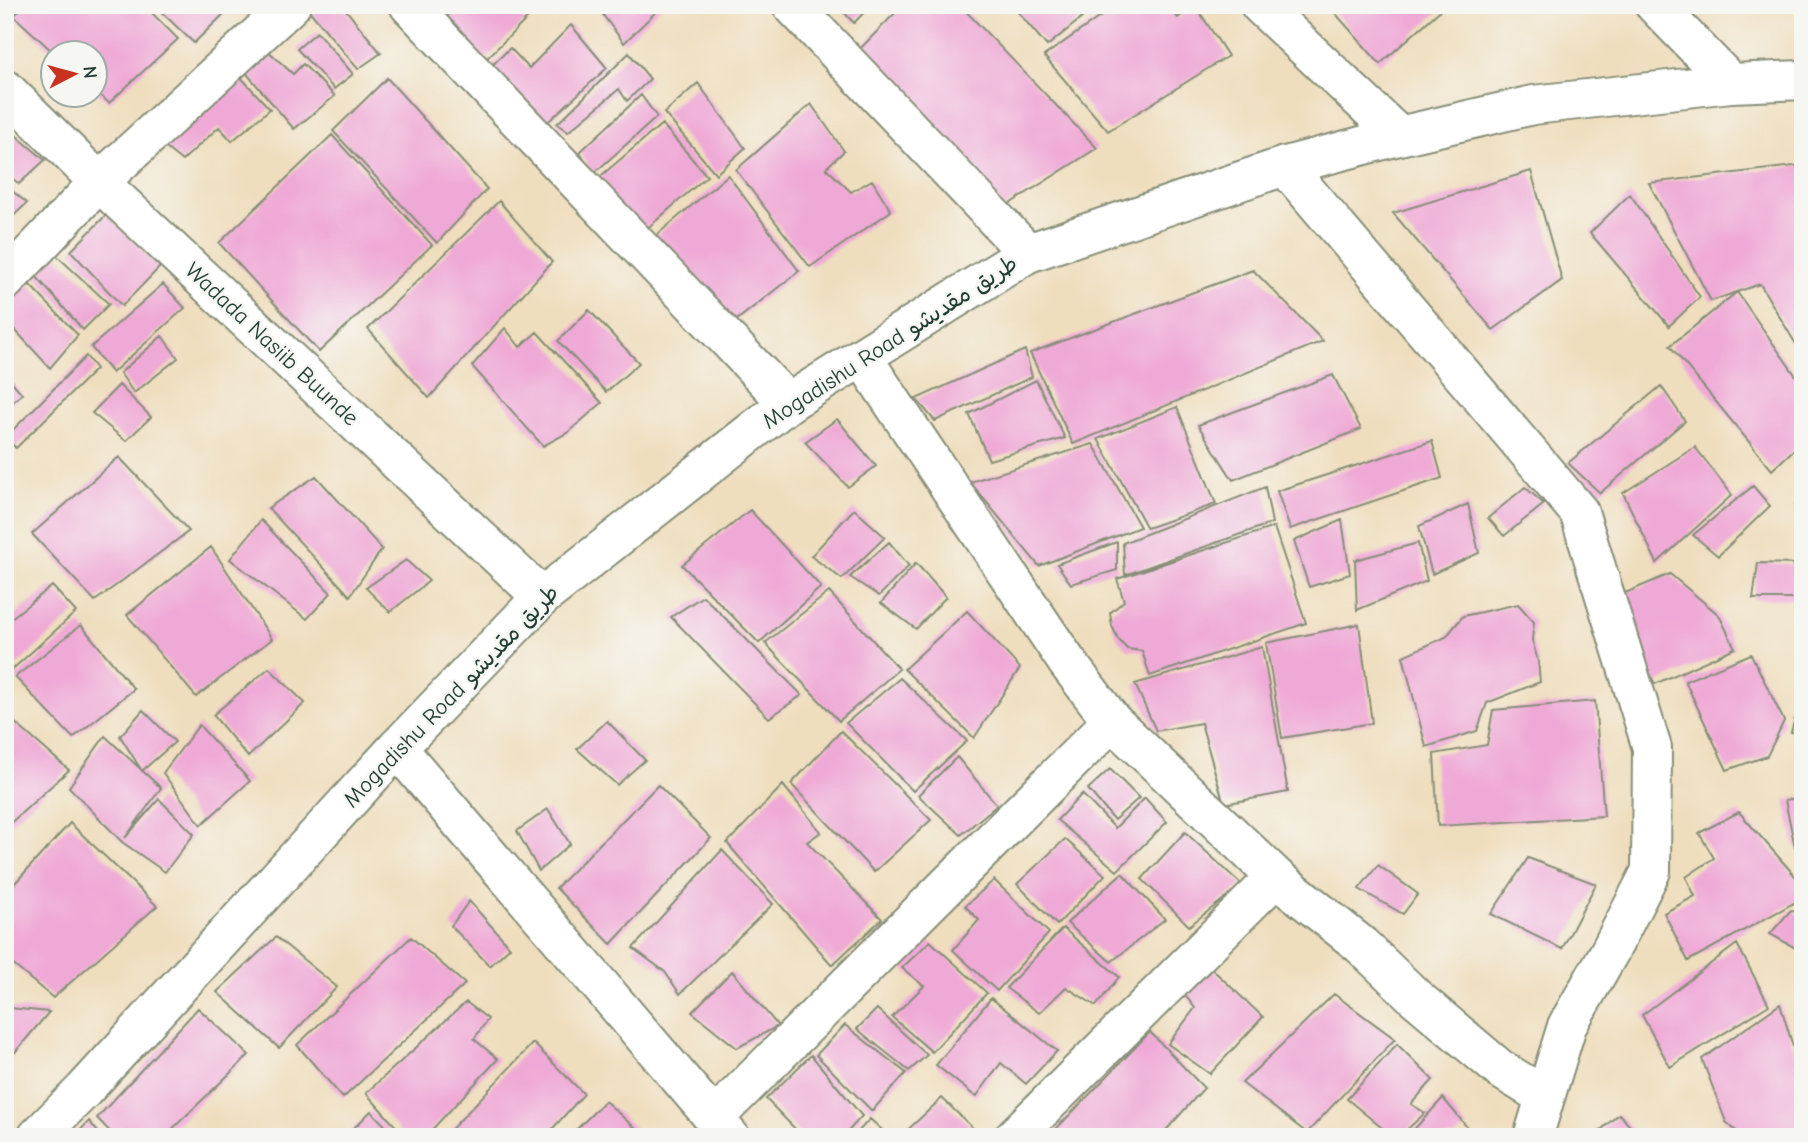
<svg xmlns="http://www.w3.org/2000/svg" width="1808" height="1142" font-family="'Comic Neue','Playpen Sans Arabic',sans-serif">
  <rect width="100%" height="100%" fill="#f6f6f2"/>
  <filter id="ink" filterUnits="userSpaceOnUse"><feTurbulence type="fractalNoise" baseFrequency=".0143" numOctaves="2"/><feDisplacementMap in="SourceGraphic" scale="14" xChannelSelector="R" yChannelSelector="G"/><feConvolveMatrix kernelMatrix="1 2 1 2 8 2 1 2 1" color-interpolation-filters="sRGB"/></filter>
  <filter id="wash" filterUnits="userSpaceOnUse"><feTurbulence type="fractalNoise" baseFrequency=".00686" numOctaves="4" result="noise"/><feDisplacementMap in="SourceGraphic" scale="28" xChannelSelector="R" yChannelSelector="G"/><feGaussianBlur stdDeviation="1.57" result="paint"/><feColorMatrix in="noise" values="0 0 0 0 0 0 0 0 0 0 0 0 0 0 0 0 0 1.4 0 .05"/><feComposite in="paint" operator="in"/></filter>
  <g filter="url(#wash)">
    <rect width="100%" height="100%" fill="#efdebd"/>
    <g id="blocks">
      <path fill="#efa9d6" d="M24,5H144L178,39L109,103L94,90V52H53L14,16Z
        M154,5H233L194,43Z
        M310,5H342L381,53L358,69L307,8Z
        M457,5H541L482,63L439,25Z
        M613,5H663L624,43L603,15Z
        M837,5H871L854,23Z
        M903,5H960L1097,148L1000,210L848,61Z
        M1025,5H1098L1047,46L1018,12Z
        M1117,5H1167L1178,18L1195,5L1228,56L1108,131L1044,56Z
        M1328,5H1446L1380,64Z
        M571,25L607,68L539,130L482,75L510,48L529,68Z
        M317,32L353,74L334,89L297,49Z
        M264,47L293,74L303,64L335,96L294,129L242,68Z
        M629,53L650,79L627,101L619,89L568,132L557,124Z
        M236,72L270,109L232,141L219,127L182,161L161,144Z
        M387,78L487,189L437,243L333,131Z
        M698,83L745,148L716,174L664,113Z
        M641,95L657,117L592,175L580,152Z
        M811,104L844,151L826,168L851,192L872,180L891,211L810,267L736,170Z
        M662,124L707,176L642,233L596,180Z
        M5,126L45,160L19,184L5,172Z
        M332,135L432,245L319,352L219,243Z
        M1803,165V356L1760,284L1711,301L1649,183Z
        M1531,171L1562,280L1493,330L1393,213Z
        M728,175L799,271L728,327L653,238Z
        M5,185L27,203L5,224Z
        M1630,194L1700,297L1669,326L1590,233Z
        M499,201L552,262L429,398L368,329Z
        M107,214L160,267L122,306L71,251Z
        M55,254L109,304L83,330L35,275Z
        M1253,270L1323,341L1073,444L1030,353Z
        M26,281L78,335L50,368L5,319V299Z
        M163,284L185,308L112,373L91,347Z
        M1737,292L1803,386V441L1772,470L1670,346Z
        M589,310L639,363L606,392L558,341Z
        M505,328L520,347L537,332L602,403L567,433L543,446L472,366Z
        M162,336L178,358L134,393L120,373Z
        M1025,350L1032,377L935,421L916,399Z
        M86,356L96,369L16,448L5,438Z
        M5,373L22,394L5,409Z
        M1333,375L1361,429L1233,480L1198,425Z
        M1036,380L1065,438L989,460L969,414Z
        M119,385L151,417L126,441L92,413Z
        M1661,386L1685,421L1600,493L1568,463Z
        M1177,407L1216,504L1147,528L1098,439Z
        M837,419L876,466L848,487L805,442Z
        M1432,441L1442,478L1290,529L1277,491Z
        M1093,444L1140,527L1039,566L970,482Z
        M1695,447L1732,495L1657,563L1623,493Z
        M119,457L189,531L95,601L32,534Z
        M316,476L382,549L350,596L268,508Z
        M1753,486L1770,506L1718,556L1693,535Z
        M1265,487L1272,523L1125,575L1123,543Z
        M1525,487L1544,504L1504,536L1488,518Z
        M1803,502V531H1802L1795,506Z
        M1468,504L1479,553L1432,574L1419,526Z
        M854,509L885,537L842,579L811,556Z
        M750,510L821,587L759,643L682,565Z
        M261,520L331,593L307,619L230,559Z
        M1342,520L1350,574L1309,587L1294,541Z
        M1274,527L1306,623L1150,676L1142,651L1127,649L1118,639L1112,626L1110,613L1124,601L1117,579Z
        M889,542L909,566L879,596L850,577Z
        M1117,542V570L1071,584L1057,564Z
        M1418,543L1427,581L1357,610L1355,560Z
        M211,547L272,639L196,697L127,615Z
        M406,560L429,581L390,612L366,588Z
        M916,563L946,597L916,629L881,603Z
        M1758,563L1793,564L1795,599H1753Z
        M1670,574L1719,615L1735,648L1655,684L1611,599Z
        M52,586L76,612L5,676V623Z
        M829,592L899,669L839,721L765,643Z
        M703,596L802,695L769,718L671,617Z
        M1518,604L1534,622L1532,640L1538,661L1540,682L1487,703L1477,731L1426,747L1403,656L1446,637L1463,616Z
        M967,611L1020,668L974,738L904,669Z
        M1359,624L1372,723L1282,738L1266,643Z
        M81,625L134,689L73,738L15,677Z
        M1262,647L1288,792L1224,804L1201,723L1156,731L1135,684Z
        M1751,654L1784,721L1767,756L1727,770L1685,681Z
        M269,668L305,703L248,757L213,715Z
        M900,678L967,741L913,791L846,723Z
        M1803,692V734L1791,732Z
        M1595,701L1604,816L1438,826L1434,754L1487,745L1493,710Z
        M143,710L175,742L142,771L120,736Z
        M5,714L69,770L5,828Z
        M607,721L645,760L617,785L577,749Z
        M199,725L250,781L201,825L163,773Z
        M841,731L931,820L874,872L791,784Z
        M105,736L161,788L125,838L159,799L194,834L165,872L122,842L69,787Z
        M957,757L997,805L961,835L918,795Z
        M1110,769L1139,798L1114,820L1088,789Z
        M658,785L711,838L611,944L556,888Z
        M783,785L821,832L807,842L882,919L832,965L727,843Z
        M1082,794L1115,828L1145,798L1167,822L1117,871L1057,820Z
        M1803,797V846L1795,847L1785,800Z
        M548,809L570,844L539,871L517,831Z
        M1739,812L1803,885V898L1688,961L1664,913L1695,896L1686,877L1714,858L1699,833Z
        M70,823L157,906L53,998L5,958V894Z
        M1185,832L1242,885L1189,926L1142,879Z
        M1065,839L1105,875L1057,925L1017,884Z
        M722,850L773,904L680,994L665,972L633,948Z
        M1528,858L1596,884L1562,949L1491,914Z
        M1378,865L1418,894L1403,914L1359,889Z
        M1122,873L1165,919L1111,962L1067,923Z
        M994,880L1049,933L997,991L953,950L979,920L965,906Z
        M469,901L510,947L490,966L451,926Z
        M1791,910L1803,915V952L1770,934Z
        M1063,928L1119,977L1096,1006L1066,987L1039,1013L1006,988Z
        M276,937L337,987L279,1048L217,992Z
        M411,937L465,984L343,1098L297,1045Z
        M930,941L987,993L932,1052L892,1017L924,986L902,968Z
        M1737,944L1769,1005L1670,1067L1642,1015Z
        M1212,969L1263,1017L1210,1074L1168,1044L1195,1008L1185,995Z
        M732,971L778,1026L737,1048L692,1012Z
        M1334,994L1395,1039L1307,1133L1242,1083Z
        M991,998L1057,1051L1026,1084L1001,1063L976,1097L936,1065Z
        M466,1002L488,1019L474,1039L498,1059L425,1137H405L366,1093Z
        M5,1004L10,1008L49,1012L5,1064Z
        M1780,1004L1803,1079V1132L1796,1137H1743L1726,1122L1702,1059Z
        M198,1008L249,1055L164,1137H115L97,1118Z
        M877,1009L927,1055L909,1071L857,1029Z
        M845,1025L906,1073L872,1111L816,1055Z
        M1150,1032L1204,1088L1160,1137H1065L1055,1130Z
        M533,1043L584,1094L545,1137H444Z
        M1397,1044L1433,1080L1411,1104L1425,1113L1399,1137H1393L1347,1099Z
        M811,1055L862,1116L843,1137H803L766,1099Z
        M942,1098L982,1137H900Z
        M1443,1098L1467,1127L1454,1137H1410L1409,1135Z
        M605,1101L645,1137H569Z
        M371,1111L396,1137H345Z
        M1619,1114L1640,1137H1593Z
        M870,1119L890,1137H853Z
        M89,1121L102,1137H74Z"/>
    </g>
  </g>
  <g filter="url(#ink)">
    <use href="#blocks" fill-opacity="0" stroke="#878e78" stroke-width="2"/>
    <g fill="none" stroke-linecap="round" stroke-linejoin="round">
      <g stroke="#878e78" stroke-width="42">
        <path id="street" d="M409,5L788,403
          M792,5L1028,253
          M1260,5L1399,136
          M1655,5L1731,83
          M1285,166L1579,512L1652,748L1651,871L1610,951L1567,1026L1533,1137
          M5,281L99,182L291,5
          M862,357L1067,662L1112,721L1276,877L1361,945L1416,998L1500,1069L1544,1096
          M397,748L730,1137
          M714,1118L1112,721
          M1014,1137L1276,877"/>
      </g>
      <g stroke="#878e78" stroke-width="42">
        <path id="secondary" d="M5,89L99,182L542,597"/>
      </g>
      <g stroke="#878e78" stroke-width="42">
        <path id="highway" d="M37,1137L84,1090L397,748L542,597L788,403L1028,253L1285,166L1399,136L1533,105L1731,83L1803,80"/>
      </g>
      <use href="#street" stroke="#fff" stroke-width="38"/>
      <use href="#secondary" stroke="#fff" stroke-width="38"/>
      <use href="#highway" stroke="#fff" stroke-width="38"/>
    </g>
  </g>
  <g text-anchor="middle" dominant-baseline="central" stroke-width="5" stroke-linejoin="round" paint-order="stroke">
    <g font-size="23" fill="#1f3d34" stroke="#f6f6f2">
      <text transform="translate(890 342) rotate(-33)">Mogadishu Road طريق مقديشو</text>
      <text transform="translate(272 344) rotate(43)">Wadada Nasiib Buunde</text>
      <text transform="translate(451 696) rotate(-46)">Mogadishu Road طريق مقديشو</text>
    </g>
  </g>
  <rect width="1808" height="1142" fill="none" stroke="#f6f6f2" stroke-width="28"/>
  <g transform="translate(74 74) rotate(84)"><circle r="33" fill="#f6f6f2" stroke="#a0aca6" stroke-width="2"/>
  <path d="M0-5L12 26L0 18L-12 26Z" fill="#c8321e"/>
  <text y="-10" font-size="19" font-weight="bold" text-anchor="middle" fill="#1f3d34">N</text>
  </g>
</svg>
